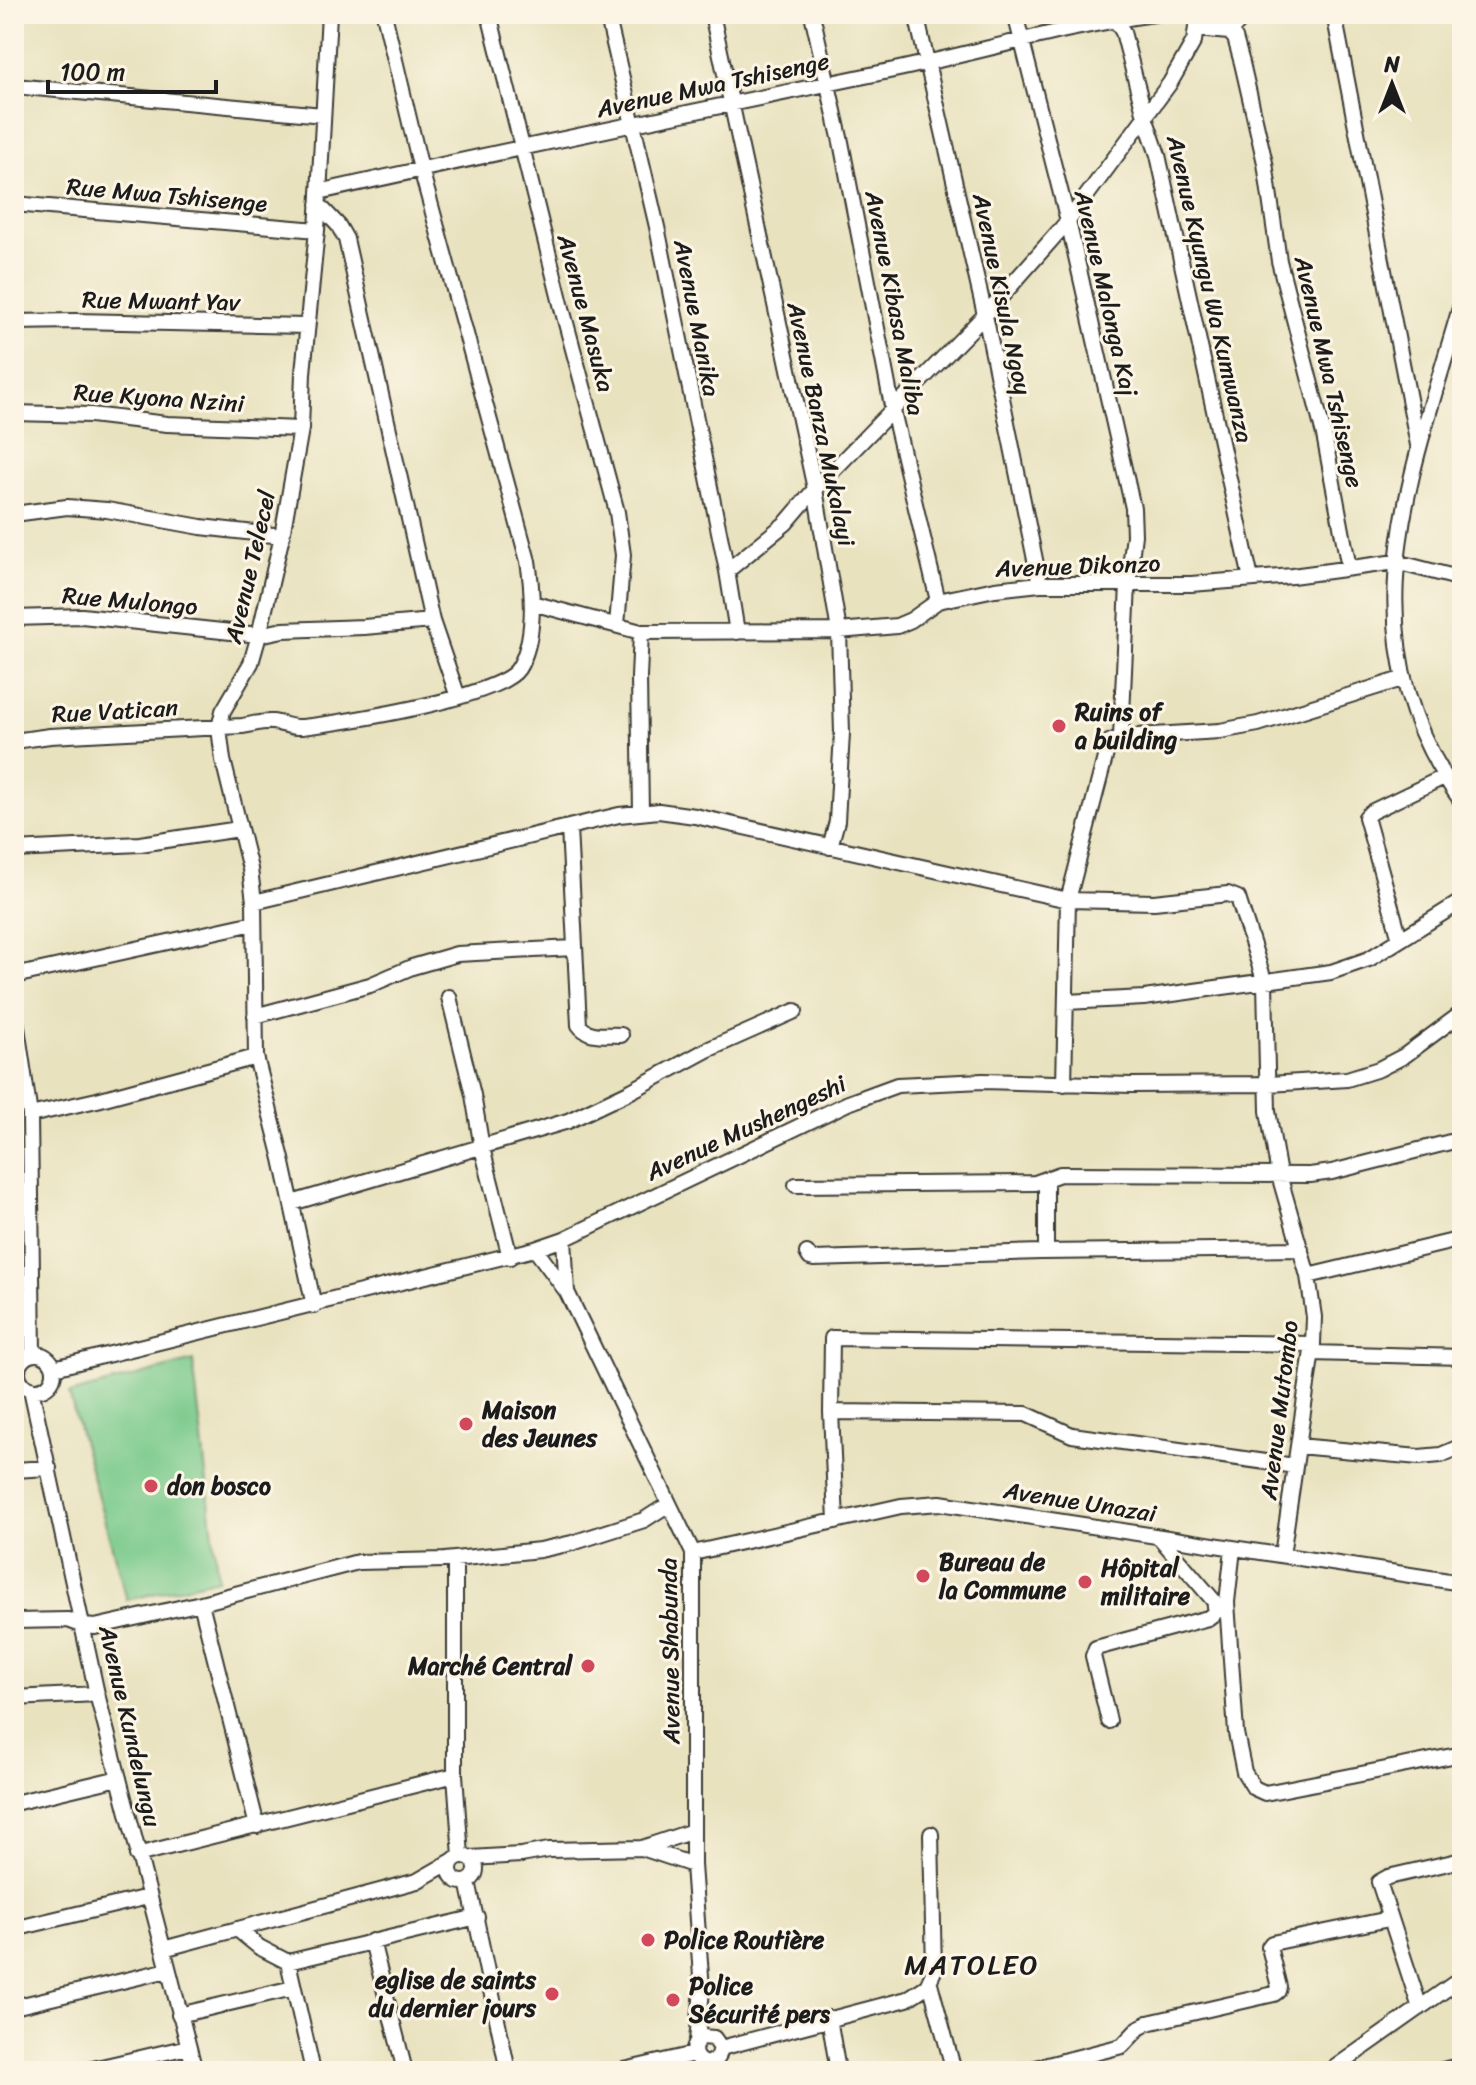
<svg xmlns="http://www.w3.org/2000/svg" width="1476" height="2085" font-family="Sriracha,sans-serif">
  <rect width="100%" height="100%" fill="#fcf5e5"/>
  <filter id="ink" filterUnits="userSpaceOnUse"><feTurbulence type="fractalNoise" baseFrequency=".0125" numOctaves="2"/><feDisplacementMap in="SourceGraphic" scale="16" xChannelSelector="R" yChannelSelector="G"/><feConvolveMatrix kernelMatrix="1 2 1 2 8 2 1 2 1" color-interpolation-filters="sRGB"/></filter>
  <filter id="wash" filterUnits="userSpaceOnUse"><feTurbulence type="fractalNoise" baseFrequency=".006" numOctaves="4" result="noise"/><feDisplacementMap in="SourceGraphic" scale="32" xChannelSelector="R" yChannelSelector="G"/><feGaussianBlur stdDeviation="1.8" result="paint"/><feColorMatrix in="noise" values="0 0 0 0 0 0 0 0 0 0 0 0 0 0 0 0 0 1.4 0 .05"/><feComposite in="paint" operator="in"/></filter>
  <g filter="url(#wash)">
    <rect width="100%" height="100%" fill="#e8e2bf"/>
    <path fill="#78c98b" stroke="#4a7254" stroke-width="2" d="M193,1361L218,1579L127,1600L69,1394Z"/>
  </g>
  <g filter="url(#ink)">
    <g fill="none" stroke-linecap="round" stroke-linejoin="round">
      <g stroke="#3b3a34" stroke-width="18">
        <path id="minor" d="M489,14L563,312L617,512L623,555L617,625
          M607,14L657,227L727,571L737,632
          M712,14L815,489L839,631L842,733L837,821L830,847
          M812,14L841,142L893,411L938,601
          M916,14L985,315L1040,584
          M1015,14L1068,221L1133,508L1134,535L1128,584L1121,737
          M1112,14L1123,32L1146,120L1158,155L1251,579
          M1334,14L1418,445
          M1196,29L1229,32L1235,38L1242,63L1265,163L1279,261L1324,435L1349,568
          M1229,32L1247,14
          M14,86L323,115
          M319,192C510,149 702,110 894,70C980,52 1066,26 1154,14
          M14,204L317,230
          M318,204L338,225L346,239L432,621L458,697
          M1462,301C1412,476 1341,636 1462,802
          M14,322L75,321L307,326
          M14,413L91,415L167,424L301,429
          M14,514L67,507L107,510L201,527L282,536
          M727,571L786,523L815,489L985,315L1068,221L1170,83L1194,41L1198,14
          M532,603L641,632L839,631L897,626L911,620L938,601L995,589L1040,584H1191L1292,576L1396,562L1462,579
          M14,618L82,616L259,635L283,630L364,627L432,621
          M641,632L639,677L641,812
          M14,741L50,736L242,726C251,725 262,721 272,722C283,723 290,728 302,727C340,723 499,698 518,669C536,641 533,593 528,561L421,169L384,14
          M569,828L579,1025C588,1038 607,1034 621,1035
          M14,850L140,844L239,829
          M254,902L619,815L659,811L695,816L1068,900L1154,902L1228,894L1238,898L1265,983L1268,1111L1279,1175L1308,1276L1314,1317L1313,1344L1282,1555
          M1400,939L1366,817L1371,812L1444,777
          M14,976L254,923
          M449,997L473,1095L482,1148L510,1257
          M1066,1002L1144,998L1331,972L1369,959L1462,901
          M14,1007L30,1115L33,1354
          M255,1016L370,985L412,967L457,954L574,948
          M1064,1084L1068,900L1109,742L1121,737L1220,731L1258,724L1402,679
          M30,1115L97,1100L256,1057
          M1046,1179V1252
          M796,1185L1035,1183L1060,1174L1310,1175L1332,1172L1462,1139
          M292,1203L568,1121L631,1091L707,1050L795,1011
          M564,1239L567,1292
          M535,1249L567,1292L693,1553V1865L702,1990L697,2041C691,2052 695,2061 707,2064L718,2058L721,2048L714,2038L702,2037L697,2041
          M807,1253L810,1258L814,1259L1041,1252L1301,1249
          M1308,1276L1462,1239
          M314,1306L282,1159L256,1057L254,902L250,869L223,760L219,728L223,711L251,663L259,635L282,536L301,429L303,373L317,230L329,14
          M1312,1353L1462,1357
          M18 1372a18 18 0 1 1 36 0a18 18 0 1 1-36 0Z
          M54,1368L535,1249L564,1239L848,1103L897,1085L983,1081L1132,1085L1269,1084L1347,1079L1379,1069L1404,1056L1462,1013
          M31,1389L97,1694L195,2071
          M831,1412L1026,1414L1072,1435L1295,1466
          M1298,1446L1419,1457L1441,1455L1462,1446
          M14,1470L49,1468
          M836,1521L831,1412L832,1338L1313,1344
          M1233,1549L1227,1602L1236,1733L1244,1772L1254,1788L1265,1793L1462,1754
          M693,1553L901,1506L940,1503L1462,1583
          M455,1560V1775L461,1856
          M201,1603L257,1826
          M14,1621L68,1620L84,1626L95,1627L201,1603L358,1562L445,1560L540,1550L572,1543L644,1520L669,1504
          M14,1698L97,1694
          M1109,1721L1093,1656L1096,1648L1208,1618L1216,1612L1214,1601L1160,1538
          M14,1803L119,1778
          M642,1848L693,1865
          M137,1855L455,1775
          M450 1869a13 13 0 1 1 26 0a13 13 0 1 1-26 0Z
          M471,1858L521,1855L549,1850L642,1848L693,1831
          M468,1881L508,2071
          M14,1929L148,1897
          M237,1929L259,1947L288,1962L477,1917
          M372,1941L405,2071
          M163,1949L417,1881L452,1861
          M288,1962L313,2071
          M930,1983L954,2071
          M14,2007L168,1970
          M1420,2008L1379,1882L1388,1877L1462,1860
          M179,2015L293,1988
          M829,2018L838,2071
          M721,2048L907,1999L927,1986L934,1971L931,1834
          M84,2071L188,2047
          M620,2071L694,2054
          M1024,2071L1122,2046L1139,2028L1148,2023L1274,1994L1278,1991L1279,1987L1269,1947L1272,1943L1389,1919
          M1330,2071L1462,1978
          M1439,2071L1462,2065"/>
      </g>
      <use href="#minor" stroke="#fff" stroke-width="14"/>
    </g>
  </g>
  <g fill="#d1495b" stroke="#fcf5e5" stroke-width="3">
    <circle cx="1059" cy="726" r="8"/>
    <circle cx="466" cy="1424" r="8"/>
    <circle cx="151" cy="1486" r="8"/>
    <circle cx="923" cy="1576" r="8"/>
    <circle cx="1085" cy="1582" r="8"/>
    <circle cx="588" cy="1666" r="8"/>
    <circle cx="648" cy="1940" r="8"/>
    <circle cx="552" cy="1994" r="8"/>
    <circle cx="673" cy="2000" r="8"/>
  </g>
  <g text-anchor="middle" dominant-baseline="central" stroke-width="6" stroke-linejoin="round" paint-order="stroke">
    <g font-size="24" fill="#1c1c1c" stroke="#fcf5e5">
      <text transform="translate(713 85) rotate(-12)">Avenue Mwa Tshisenge</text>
      <text transform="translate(167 195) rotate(5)">Rue Mwa Tshisenge</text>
      <text transform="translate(1210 289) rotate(77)">Avenue Kyungu Wa Kumwanza</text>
      <text transform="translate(1106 293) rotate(77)">Avenue Malonga Kaj</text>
      <text transform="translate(1002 294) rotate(78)">Avenue Kisula Ngoy</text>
      <text transform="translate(161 301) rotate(1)">Rue Mwant Yav</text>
      <text transform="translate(895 303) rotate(79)">Avenue Kibasa Maliba</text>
      <text transform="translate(586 313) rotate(75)">Avenue Masuka</text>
      <text transform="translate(697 318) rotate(79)">Avenue Manika</text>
      <text transform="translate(1329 372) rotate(77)">Avenue Mwa Tshisenge</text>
      <text transform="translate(159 398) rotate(4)">Rue Kyona Nzini</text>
      <text transform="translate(821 424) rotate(78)">Avenue Banza Mukalayi</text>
      <text transform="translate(1078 566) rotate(-2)">Avenue Dikonzo</text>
      <text transform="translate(250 567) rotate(-77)">Avenue Telecel</text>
      <text transform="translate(130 601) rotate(5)">Rue Mulongo</text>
      <text transform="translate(115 711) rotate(-3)">Rue Vatican</text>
      <text transform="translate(746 1128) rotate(-25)">Avenue Mushengeshi</text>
      <text transform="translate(1279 1410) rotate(-83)">Avenue Mutombo</text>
      <text transform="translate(1080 1502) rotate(9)">Avenue Unazai</text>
      <text transform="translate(670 1651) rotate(-91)">Avenue Shabunda</text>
      <text transform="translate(130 1726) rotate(77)">Avenue Kundelungu</text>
    </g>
    <g font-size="24" font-weight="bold" fill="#1c1c1c" stroke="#fcf5e5" text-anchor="start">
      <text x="1075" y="712">Ruins of<tspan x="1075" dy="28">a building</tspan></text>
      <text x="482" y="1410">Maison<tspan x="482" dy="28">des Jeunes</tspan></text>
      <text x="167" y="1486">don bosco</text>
      <text x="939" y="1562">Bureau de<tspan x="939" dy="28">la Commune</tspan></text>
      <text x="1101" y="1568">Hôpital<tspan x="1101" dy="28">militaire</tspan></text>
      <text x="572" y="1666" text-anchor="end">Marché Central</text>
      <text x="664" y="1940">Police Routière</text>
      <text x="536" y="1980" text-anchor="end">eglise de saints<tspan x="536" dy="28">du dernier jours</tspan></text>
      <text x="689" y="1986">Police<tspan x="689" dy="28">Sécurité pers</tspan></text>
    </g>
    <g font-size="28" letter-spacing="2" fill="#1c1c1c" stroke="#fcf5e5">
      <text x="972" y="1964">MATOLEO</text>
    </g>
  </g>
  <rect width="1476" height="2085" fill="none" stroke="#fcf5e5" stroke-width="48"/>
  <g transform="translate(1392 84)" stroke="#fcf5e5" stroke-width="6" paint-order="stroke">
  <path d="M0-6L14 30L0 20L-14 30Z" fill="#1c1c1c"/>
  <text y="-12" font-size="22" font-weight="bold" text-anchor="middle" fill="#1c1c1c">N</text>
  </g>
  <path d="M48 80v12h168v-12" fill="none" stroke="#1c1c1c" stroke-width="4"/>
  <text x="60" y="80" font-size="24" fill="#1c1c1c" stroke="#fcf5e5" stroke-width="6" paint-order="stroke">100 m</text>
</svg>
